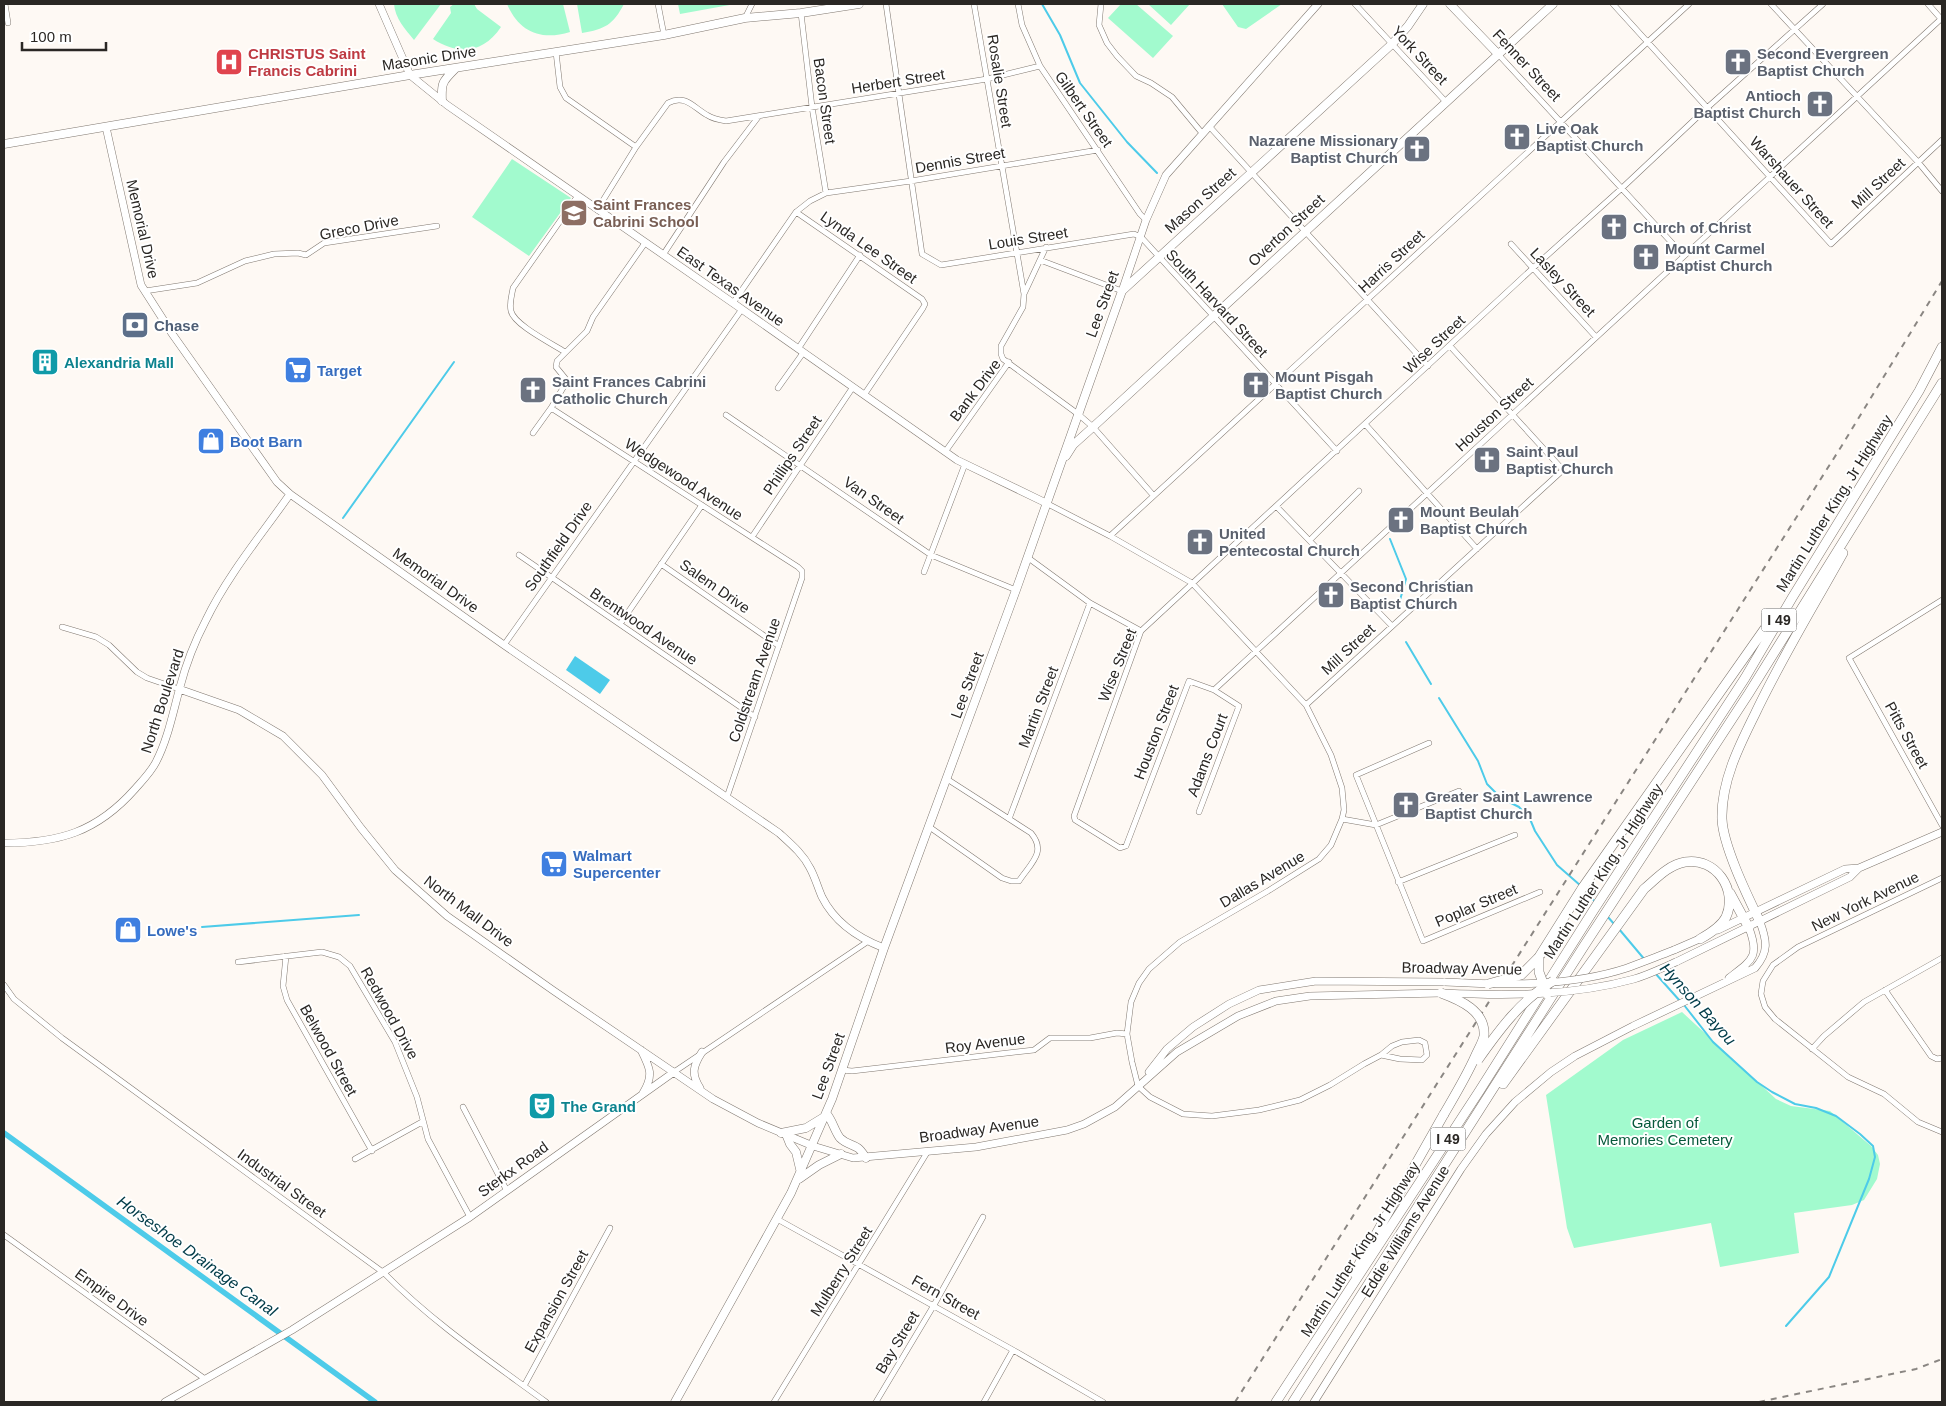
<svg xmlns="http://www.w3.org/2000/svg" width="1946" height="1406" font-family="Arial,sans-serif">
  <rect width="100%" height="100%" fill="#fef9f4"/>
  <path fill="#a2face" d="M394,4H441L414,40C405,29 395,18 394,4Z
    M454,4H474L477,9L501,27C483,54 458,55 433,39L451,13L450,7Z
    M507,4H563L570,32C541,41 519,32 507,4Z
    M577,4H624C613,25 605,29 582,33Z
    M678,4H735L680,14Z
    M1121,4H1136L1173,36L1153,58L1108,18Z
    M1148,4H1190L1171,25Z
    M1222,4H1282L1246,29L1238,27Z
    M512,159L571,198L529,256L472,217Z
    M1682,1012L1776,1099L1791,1106L1830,1111L1871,1146L1878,1155L1880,1164L1877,1179L1864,1200L1852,1205L1794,1213L1799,1253L1720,1267L1711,1223L1574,1248L1567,1228L1546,1095L1623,1040Z"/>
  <path fill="#4dcbe9" d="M575,656L610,680L600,694L566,670Z"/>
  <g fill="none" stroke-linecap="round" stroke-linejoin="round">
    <path stroke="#4dcbe9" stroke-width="2" d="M1042,4L1060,35L1080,83L1127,142L1157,173
      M343,518L454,362
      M1390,539L1406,579L1398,607
      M1406,642L1431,684
      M1439,698L1478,761L1487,784L1501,798L1519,807L1530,819L1535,831L1557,865L1581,886
      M1584,889L1596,903
      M1607,916L1615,925
      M202,927L359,915
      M1619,929L1645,960
      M1655,973L1680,1001
      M1684,1005L1713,1042L1757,1082L1772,1092L1795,1104L1816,1108L1836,1116L1860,1134L1873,1146L1875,1157L1869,1179L1829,1277L1786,1326"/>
    <path stroke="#4dcbe9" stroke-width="5.5" d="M4,1133L375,1402"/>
    <g stroke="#807870" stroke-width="6">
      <path id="street" d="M5,4L8,23
        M658,4L664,35
        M886,4L922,254L941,265L1134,234L1141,237L1337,451
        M974,4L1024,294
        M1018,4L1022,25L1040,66L1140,214L1146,220
        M1101,4L1099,25L1107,43L1117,56L1136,76L1151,83L1172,97L1202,133
        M1355,4L1446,102
        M1613,4L1831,244L1942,140
        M1771,4L1918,162L1942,191
        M1823,4L1708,107L1622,188L1533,268L1141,631L1074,816L1075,820L1120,848L1126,846L1189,681L1214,690L1942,18
        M1928,4L1942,20
        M801,13L812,107L826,193
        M745,18L752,4
        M556,52L560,87L566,98L636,147
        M1498,54L1684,256
        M1209,126L1428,366
        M597,210L636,147L668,103C685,94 693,107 707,115C713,119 719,120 726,121L987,79L1040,66
        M796,212L922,299L925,304L923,308L864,395
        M1511,244L1596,337
        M1046,247L1024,294L1023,307L1001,346V354L1003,359L1078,414L1093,427L1153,495
        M663,255L724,162L759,116
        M1040,260L1122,291
        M145,291L197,283L245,261L274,254L298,253L306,255L324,243L437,226
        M733,303L796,212L810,201L826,193L911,181L1098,150
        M798,349L860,255
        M565,352C553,344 514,325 511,311C509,303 512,295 513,288L577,197
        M778,388L803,353
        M551,408L798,567L802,571V578L727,797
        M726,415L931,555L1016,590
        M1365,424L1477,549
        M533,433L551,408L566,383L565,378L556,367L557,361L587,331L593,317L645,243
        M945,452L1009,362
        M1046,503L1110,536L1192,583L1306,705L1331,755L1342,788L1344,810L1342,819L1331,845L1319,859L1268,891L1180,942L1149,969L1139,983L1131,1002L1127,1034L1132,1062L1138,1086L1150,1097L1183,1114L1212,1116L1259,1110L1300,1100L1330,1085L1364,1064L1381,1055L1392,1046L1402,1042L1419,1040L1425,1043L1427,1055L1422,1060L1400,1059L1381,1055
        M1276,506L1392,626
        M1110,536L1689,4
        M752,537L853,387
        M1310,540L1359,491
        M519,555L755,717
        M1027,557L1090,603L1141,631
        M661,564L779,646
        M924,572L965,464
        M1942,600L1849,658L1942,825
        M620,624L702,505
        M62,627L96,637L109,645L137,672L147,678L179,689
        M504,645L742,309
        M1306,705L1563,470L1450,346
        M1429,743L1356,775L1423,941L1540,892
        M1199,812L1239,706L1214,690
        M1009,819L1090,603
        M1342,819L1376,825L1459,791
        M928,826L1002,878L1011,881H1019C1031,863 1047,852 1031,833L947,779
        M1942,878L1798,947L1773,965L1763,981L1761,994L1765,1007L1775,1019L1848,1077L1884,1094L1918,1122L1942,1132
        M1398,882L1515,835
        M286,956L283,986L287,1000L372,1151
        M238,962L322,952L339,957L350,966L395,1042L417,1097L428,1139L470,1217
        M4,985L14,999L62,1038L384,1273C432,1322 490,1361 546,1402
        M1885,990L1931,1056L1937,1059L1942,1058
        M1812,1049L1824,1036L1864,1002L1942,958
        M842,1070L852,1071L1034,1050L1050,1038H1090L1117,1033L1127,1034
        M674,1072L867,942
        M463,1107L507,1191
        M355,1159L422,1122
        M777,1219L1013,1350L1103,1402
        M4,1235L205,1379
        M524,1386L610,1228
        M774,1402L928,1151
        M876,1402L934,1305L983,1217
        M984,1402L1013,1350"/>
    </g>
    <g stroke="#807870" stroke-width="8">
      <path id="secondary" d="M379,4L410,75L447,105L733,303L957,460L1046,503
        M106,127L141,285L173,335L277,482L290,494L504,645L779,833C791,844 803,854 810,868C815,877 818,888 822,897C835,923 858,938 884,948
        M1122,291L1146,220L1166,175L1318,4
        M179,689L239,710L283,736L322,775L361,828L395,870L447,916L554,991L713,1099L758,1123L813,1146L853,1158L976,1147L1067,1130L1084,1124L1115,1107L1177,1052L1238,1016L1276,1001L1310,996L1441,993
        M4,843C59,843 97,832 135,789C142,781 151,772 156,762C168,739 173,712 180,687C186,664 195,641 206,620C227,576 262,534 290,494
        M1718,930L1845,869L1859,868L1942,832
        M1674,950L1704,937
        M1676,962L1850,877L1859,868
        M1729,978C1752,960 1760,957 1749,928
        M641,1050C650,1068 654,1075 643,1093
        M1149,1072L1167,1049L1193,1027L1229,1004L1259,990L1316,981L1445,982
        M700,1088C691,1074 693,1066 702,1052
        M165,1402L292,1330L470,1217L674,1072
        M1314,1402L1461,1169L1486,1134L1515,1102L1551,1072L1575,1056L1633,1026L1755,968C1769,952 1767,941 1760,922"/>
    </g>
    <g stroke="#807870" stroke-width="9">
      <path id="primary" d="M1450,4L1498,54
        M442,101C441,82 443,81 456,68
        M4,144L410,75L664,35L745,18L801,13L859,4
        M1066,456L1073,445L1093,427L1553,4
        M826,1113C833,1121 834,1130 840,1138C846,1144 852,1144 858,1148C861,1150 864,1155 866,1158
        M781,1133L806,1128L824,1117
        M786,1134L790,1144L796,1152L801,1173
        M799,1179L819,1165L841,1154
        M675,1402L791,1193L832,1099L884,948L1016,590L1122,291L1392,44L1408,26L1423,4"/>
    </g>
    <g stroke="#807870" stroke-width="10">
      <path id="highway" d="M1730,893L1749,928
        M1760,922C1748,897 1723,846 1722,819C1721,782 1739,746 1755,714C1781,659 1813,607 1843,553
        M1539,957L1583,887L1768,624L1778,613
        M1503,1084L1644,889C1656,879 1668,865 1685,862C1716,857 1738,890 1726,917C1721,927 1709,934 1700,939
        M1354,1273L1444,1114
        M1276,1402L1480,1090L1593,911L1745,678L1792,598L1919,391L1942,347
        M1293,1402L1584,946L1749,693L1942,383"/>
    </g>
    <use href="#street" stroke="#fff" stroke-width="5"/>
    <use href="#secondary" stroke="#fff" stroke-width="7"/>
    <use href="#primary" stroke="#fff" stroke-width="8"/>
    <use href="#highway" stroke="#fff" stroke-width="9"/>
    <path stroke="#8a8682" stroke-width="2" stroke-dasharray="6 6" stroke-linecap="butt" d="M1235,1402L1841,447L1942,281
      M1759,1402L1887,1375L1916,1369L1942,1359"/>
    <g stroke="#807870" stroke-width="8" stroke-linecap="butt">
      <path id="secondary-bridge" d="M1445,982C1505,985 1569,987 1627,968C1643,962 1659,956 1674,950
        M1444,993C1508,996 1572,996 1634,979C1648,975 1662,968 1676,962"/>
    </g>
    <g stroke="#807870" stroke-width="10" stroke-linecap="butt">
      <path id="highway-bridge" d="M1539,957V972L1547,994
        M1488,984L1521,975L1539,957
        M1441,993C1460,1000 1486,1011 1484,1036C1483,1042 1478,1050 1475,1057C1466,1077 1455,1095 1444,1114
        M1478,1060C1499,1030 1521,1000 1553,981"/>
    </g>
    <use href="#secondary-bridge" stroke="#fff" stroke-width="7"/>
    <use href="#highway-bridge" stroke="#fff" stroke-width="9"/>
  </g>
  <defs>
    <g id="hospital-square" transform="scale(1.4375)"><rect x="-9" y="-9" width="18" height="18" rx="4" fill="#e0444e" stroke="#fff"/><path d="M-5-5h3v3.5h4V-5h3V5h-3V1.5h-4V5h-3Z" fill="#fff"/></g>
    <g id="church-square" transform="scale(1.4375)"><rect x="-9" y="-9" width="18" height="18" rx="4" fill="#6b7280" stroke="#fff"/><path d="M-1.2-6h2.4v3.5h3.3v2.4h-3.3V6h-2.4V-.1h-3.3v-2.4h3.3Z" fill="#fff"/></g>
    <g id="school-square" transform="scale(1.4375)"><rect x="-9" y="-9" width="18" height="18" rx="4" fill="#8d6e63" stroke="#fff"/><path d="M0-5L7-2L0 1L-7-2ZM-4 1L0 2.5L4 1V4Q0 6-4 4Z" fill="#fff"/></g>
    <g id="bank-square" transform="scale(1.4375)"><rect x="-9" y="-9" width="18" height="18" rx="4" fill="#5c6f8a" stroke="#fff"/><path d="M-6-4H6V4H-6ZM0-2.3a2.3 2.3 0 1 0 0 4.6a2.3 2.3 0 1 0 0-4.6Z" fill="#fff"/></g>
    <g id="building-square" transform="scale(1.4375)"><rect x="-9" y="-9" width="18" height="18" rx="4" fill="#0f9aa8" stroke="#fff"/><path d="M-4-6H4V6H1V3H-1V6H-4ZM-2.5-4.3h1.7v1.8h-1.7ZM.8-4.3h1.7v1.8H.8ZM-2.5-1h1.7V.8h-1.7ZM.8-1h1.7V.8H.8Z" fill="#fff"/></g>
    <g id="supermarket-square" transform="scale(1.4375)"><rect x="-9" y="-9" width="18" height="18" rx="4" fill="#3f7fe0" stroke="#fff"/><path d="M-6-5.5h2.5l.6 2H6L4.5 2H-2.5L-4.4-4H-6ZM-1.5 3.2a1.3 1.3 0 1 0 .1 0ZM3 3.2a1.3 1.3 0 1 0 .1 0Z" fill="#fff"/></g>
    <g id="shop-square" transform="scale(1.4375)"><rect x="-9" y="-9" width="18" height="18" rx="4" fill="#3f7fe0" stroke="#fff"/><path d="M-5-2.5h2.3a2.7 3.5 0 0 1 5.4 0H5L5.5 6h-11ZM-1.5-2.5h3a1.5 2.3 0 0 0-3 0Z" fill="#fff"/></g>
    <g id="theatre-square" transform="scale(1.4375)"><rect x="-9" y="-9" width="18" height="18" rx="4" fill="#0f9aa8" stroke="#fff"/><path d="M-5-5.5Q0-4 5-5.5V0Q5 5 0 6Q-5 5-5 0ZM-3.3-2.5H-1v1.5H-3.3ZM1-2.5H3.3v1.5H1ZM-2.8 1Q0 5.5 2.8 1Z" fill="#fff"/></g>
  </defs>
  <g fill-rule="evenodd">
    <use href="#hospital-square" x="229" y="62"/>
    <use href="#church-square" x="1738" y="62"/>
    <use href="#church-square" x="1820" y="104"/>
    <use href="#church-square" x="1517" y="137"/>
    <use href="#church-square" x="1417" y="149"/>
    <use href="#school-square" x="574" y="213"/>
    <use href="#church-square" x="1614" y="227"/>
    <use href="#church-square" x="1646" y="257"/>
    <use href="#bank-square" x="135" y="325"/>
    <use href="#building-square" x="45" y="362"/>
    <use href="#supermarket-square" x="298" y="370"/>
    <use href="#church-square" x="1256" y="385"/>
    <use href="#church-square" x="533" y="390"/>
    <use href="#shop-square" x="211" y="441"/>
    <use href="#church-square" x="1487" y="460"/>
    <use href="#church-square" x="1401" y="520"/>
    <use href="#church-square" x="1200" y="542"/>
    <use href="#church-square" x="1331" y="595"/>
    <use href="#church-square" x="1406" y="805"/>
    <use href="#supermarket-square" x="554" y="864"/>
    <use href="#shop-square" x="128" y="930"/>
    <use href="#theatre-square" x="542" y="1106"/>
  </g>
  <g text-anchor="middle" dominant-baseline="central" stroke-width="4" stroke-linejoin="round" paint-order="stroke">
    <g fill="#fff" stroke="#6a6866" stroke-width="1">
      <rect x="1761.5" y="608.5" width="35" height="23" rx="4"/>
      <rect x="1430.5" y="1127.5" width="35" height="23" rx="4"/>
    </g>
    <g font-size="14" font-weight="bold" fill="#2a2724">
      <text x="1779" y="620">I 49</text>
      <text x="1448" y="1139">I 49</text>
    </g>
    <g font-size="15" font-weight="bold" fill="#be3a42" stroke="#fff" text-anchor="start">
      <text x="248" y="53">CHRISTUS Saint<tspan x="248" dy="17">Francis Cabrini</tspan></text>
    </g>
    <g font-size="15" font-weight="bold" fill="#5b616d" stroke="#fff" text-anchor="start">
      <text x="1757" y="53">Second Evergreen<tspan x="1757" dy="17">Baptist Church</tspan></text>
      <text x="1801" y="95" text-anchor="end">Antioch<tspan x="1801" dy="17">Baptist Church</tspan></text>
      <text x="1536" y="128">Live Oak<tspan x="1536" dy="17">Baptist Church</tspan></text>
      <text x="1398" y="140" text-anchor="end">Nazarene Missionary<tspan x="1398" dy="17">Baptist Church</tspan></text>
      <text x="1633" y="227">Church of Christ</text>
      <text x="1665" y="248">Mount Carmel<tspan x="1665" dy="17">Baptist Church</tspan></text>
      <text x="1275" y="376">Mount Pisgah<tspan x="1275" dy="17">Baptist Church</tspan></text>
      <text x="552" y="381">Saint Frances Cabrini<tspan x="552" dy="17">Catholic Church</tspan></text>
      <text x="1506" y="451">Saint Paul<tspan x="1506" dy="17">Baptist Church</tspan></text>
      <text x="1420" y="511">Mount Beulah<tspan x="1420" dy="17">Baptist Church</tspan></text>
      <text x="1219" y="533">United<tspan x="1219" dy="17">Pentecostal Church</tspan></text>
      <text x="1350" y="586">Second Christian<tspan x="1350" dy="17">Baptist Church</tspan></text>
      <text x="1425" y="796">Greater Saint Lawrence<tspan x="1425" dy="17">Baptist Church</tspan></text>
    </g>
    <g font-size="15" fill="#2a2724" stroke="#fff">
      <text transform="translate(1420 55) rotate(47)">York Street</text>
      <text transform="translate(429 58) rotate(-9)">Masonic Drive</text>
      <text transform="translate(1527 65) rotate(47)">Fenner Street</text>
      <text transform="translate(898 81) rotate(-9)">Herbert Street</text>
      <text transform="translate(1000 81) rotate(81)">Rosalie Street</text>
      <text transform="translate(825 101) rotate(82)">Bacon Street</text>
      <text transform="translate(1084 109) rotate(55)">Gilbert Street</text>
      <text transform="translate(960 160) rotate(-10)">Dennis Street</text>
      <text transform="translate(1792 182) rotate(48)">Warshauer Street</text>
      <text transform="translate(1878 183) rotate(-43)">Mill Street</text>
      <text transform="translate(1200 200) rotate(-42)">Mason Street</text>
      <text transform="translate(359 227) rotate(-11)">Greco Drive</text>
      <text transform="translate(143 229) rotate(77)">Memorial Drive</text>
      <text transform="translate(1286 230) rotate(-43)">Overton Street</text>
      <text transform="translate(1028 238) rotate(-9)">Louis Street</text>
      <text transform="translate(869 247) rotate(35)">Lynda Lee Street</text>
      <text transform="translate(1391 261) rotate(-43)">Harris Street</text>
      <text transform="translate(1563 282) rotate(47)">Lasley Street</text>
      <text transform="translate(731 286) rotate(35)">East Texas Avenue</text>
      <text transform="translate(1217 303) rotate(47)">South Harvard Street</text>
      <text transform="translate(1102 304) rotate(-70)">Lee Street</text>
      <text transform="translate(1434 344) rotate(-43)">Wise Street</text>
      <text transform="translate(975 390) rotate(-53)">Bank Drive</text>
      <text transform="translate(1494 414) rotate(-43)">Houston Street</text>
      <text transform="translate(792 455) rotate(-56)">Phillips Street</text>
      <text transform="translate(684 479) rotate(33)">Wedgewood Avenue</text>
      <text transform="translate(874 500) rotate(35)">Van Street</text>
      <text transform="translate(1834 503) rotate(-58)">Martin Luther King, Jr Highway</text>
      <text transform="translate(558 546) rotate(-55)">Southfield Drive</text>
      <text transform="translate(436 580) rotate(35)">Memorial Drive</text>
      <text transform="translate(715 586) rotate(35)">Salem Drive</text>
      <text transform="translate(644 626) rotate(34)">Brentwood Avenue</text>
      <text transform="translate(1348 649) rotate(-43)">Mill Street</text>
      <text transform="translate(1117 665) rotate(-68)">Wise Street</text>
      <text transform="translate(754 680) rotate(-71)">Coldstream Avenue</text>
      <text transform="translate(967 685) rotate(-70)">Lee Street</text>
      <text transform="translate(162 701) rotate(-72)">North Boulevard</text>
      <text transform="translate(1038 707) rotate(-69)">Martin Street</text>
      <text transform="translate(1156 732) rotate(-69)">Houston Street</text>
      <text transform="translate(1907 735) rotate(61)">Pitts Street</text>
      <text transform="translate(1207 755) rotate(-69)">Adams Court</text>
      <text transform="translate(1603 871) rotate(-57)">Martin Luther King, Jr Highway</text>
      <text transform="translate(1262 879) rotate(-31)">Dallas Avenue</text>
      <text transform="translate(1865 901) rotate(-26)">New York Avenue</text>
      <text transform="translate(1476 905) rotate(-23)">Poplar Street</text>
      <text transform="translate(469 911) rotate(37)">North Mall Drive</text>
      <text transform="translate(1462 968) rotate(1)">Broadway Avenue</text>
      <text transform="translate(390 1013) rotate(61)">Redwood Drive</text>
      <text transform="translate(985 1043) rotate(-7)">Roy Avenue</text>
      <text transform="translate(329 1050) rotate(61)">Belwood Street</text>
      <text transform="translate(828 1066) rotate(-70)">Lee Street</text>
      <text transform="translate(979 1129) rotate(-8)">Broadway Avenue</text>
      <text transform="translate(513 1169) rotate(-36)">Sterkx Road</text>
      <text transform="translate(282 1183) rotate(36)">Industrial Street</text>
      <text transform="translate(1405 1231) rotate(-58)">Eddie Williams Avenue</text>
      <text transform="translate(1360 1249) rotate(-57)">Martin Luther King, Jr Highway</text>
      <text transform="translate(841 1271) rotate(-58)">Mulberry Street</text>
      <text transform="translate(112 1297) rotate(36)">Empire Drive</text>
      <text transform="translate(946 1297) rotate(29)">Fern Street</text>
      <text transform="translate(556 1301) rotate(-61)">Expansion Street</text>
      <text transform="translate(897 1342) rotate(-59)">Bay Street</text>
    </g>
    <g font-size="15" font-weight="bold" fill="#785e54" stroke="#fff" text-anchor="start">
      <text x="593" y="204">Saint Frances<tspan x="593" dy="17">Cabrini School</tspan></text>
    </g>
    <g font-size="15" font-weight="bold" fill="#4e5e75" stroke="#fff" text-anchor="start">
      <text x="154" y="325">Chase</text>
    </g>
    <g font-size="15" font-weight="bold" fill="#0d838f" stroke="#fff" text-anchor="start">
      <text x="64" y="362">Alexandria Mall</text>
      <text x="561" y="1106">The Grand</text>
    </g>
    <g font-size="15" font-weight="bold" fill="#366cbe" stroke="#fff" text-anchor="start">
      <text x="317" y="370">Target</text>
      <text x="230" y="441">Boot Barn</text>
      <text x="573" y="855">Walmart<tspan x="573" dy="17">Supercenter</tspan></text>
      <text x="147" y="930">Lowe's</text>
    </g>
    <g font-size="15" fill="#06593b" stroke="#fff">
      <text x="1665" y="1122">Garden of<tspan x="1665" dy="17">Memories Cemetery</tspan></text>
    </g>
    <g font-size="16" font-style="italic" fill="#003b48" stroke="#fff">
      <text transform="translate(1698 1004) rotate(48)">Hynson Bayou</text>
      <text transform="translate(197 1256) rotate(36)">Horseshoe Drainage Canal</text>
    </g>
  </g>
  <rect width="1946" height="1406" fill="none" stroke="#2a2724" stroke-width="10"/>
  <path d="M22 42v8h84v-8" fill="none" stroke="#2a2724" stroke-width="2.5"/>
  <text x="30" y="42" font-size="15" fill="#2a2724" stroke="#ffffff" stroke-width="4" paint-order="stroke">100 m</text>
</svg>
